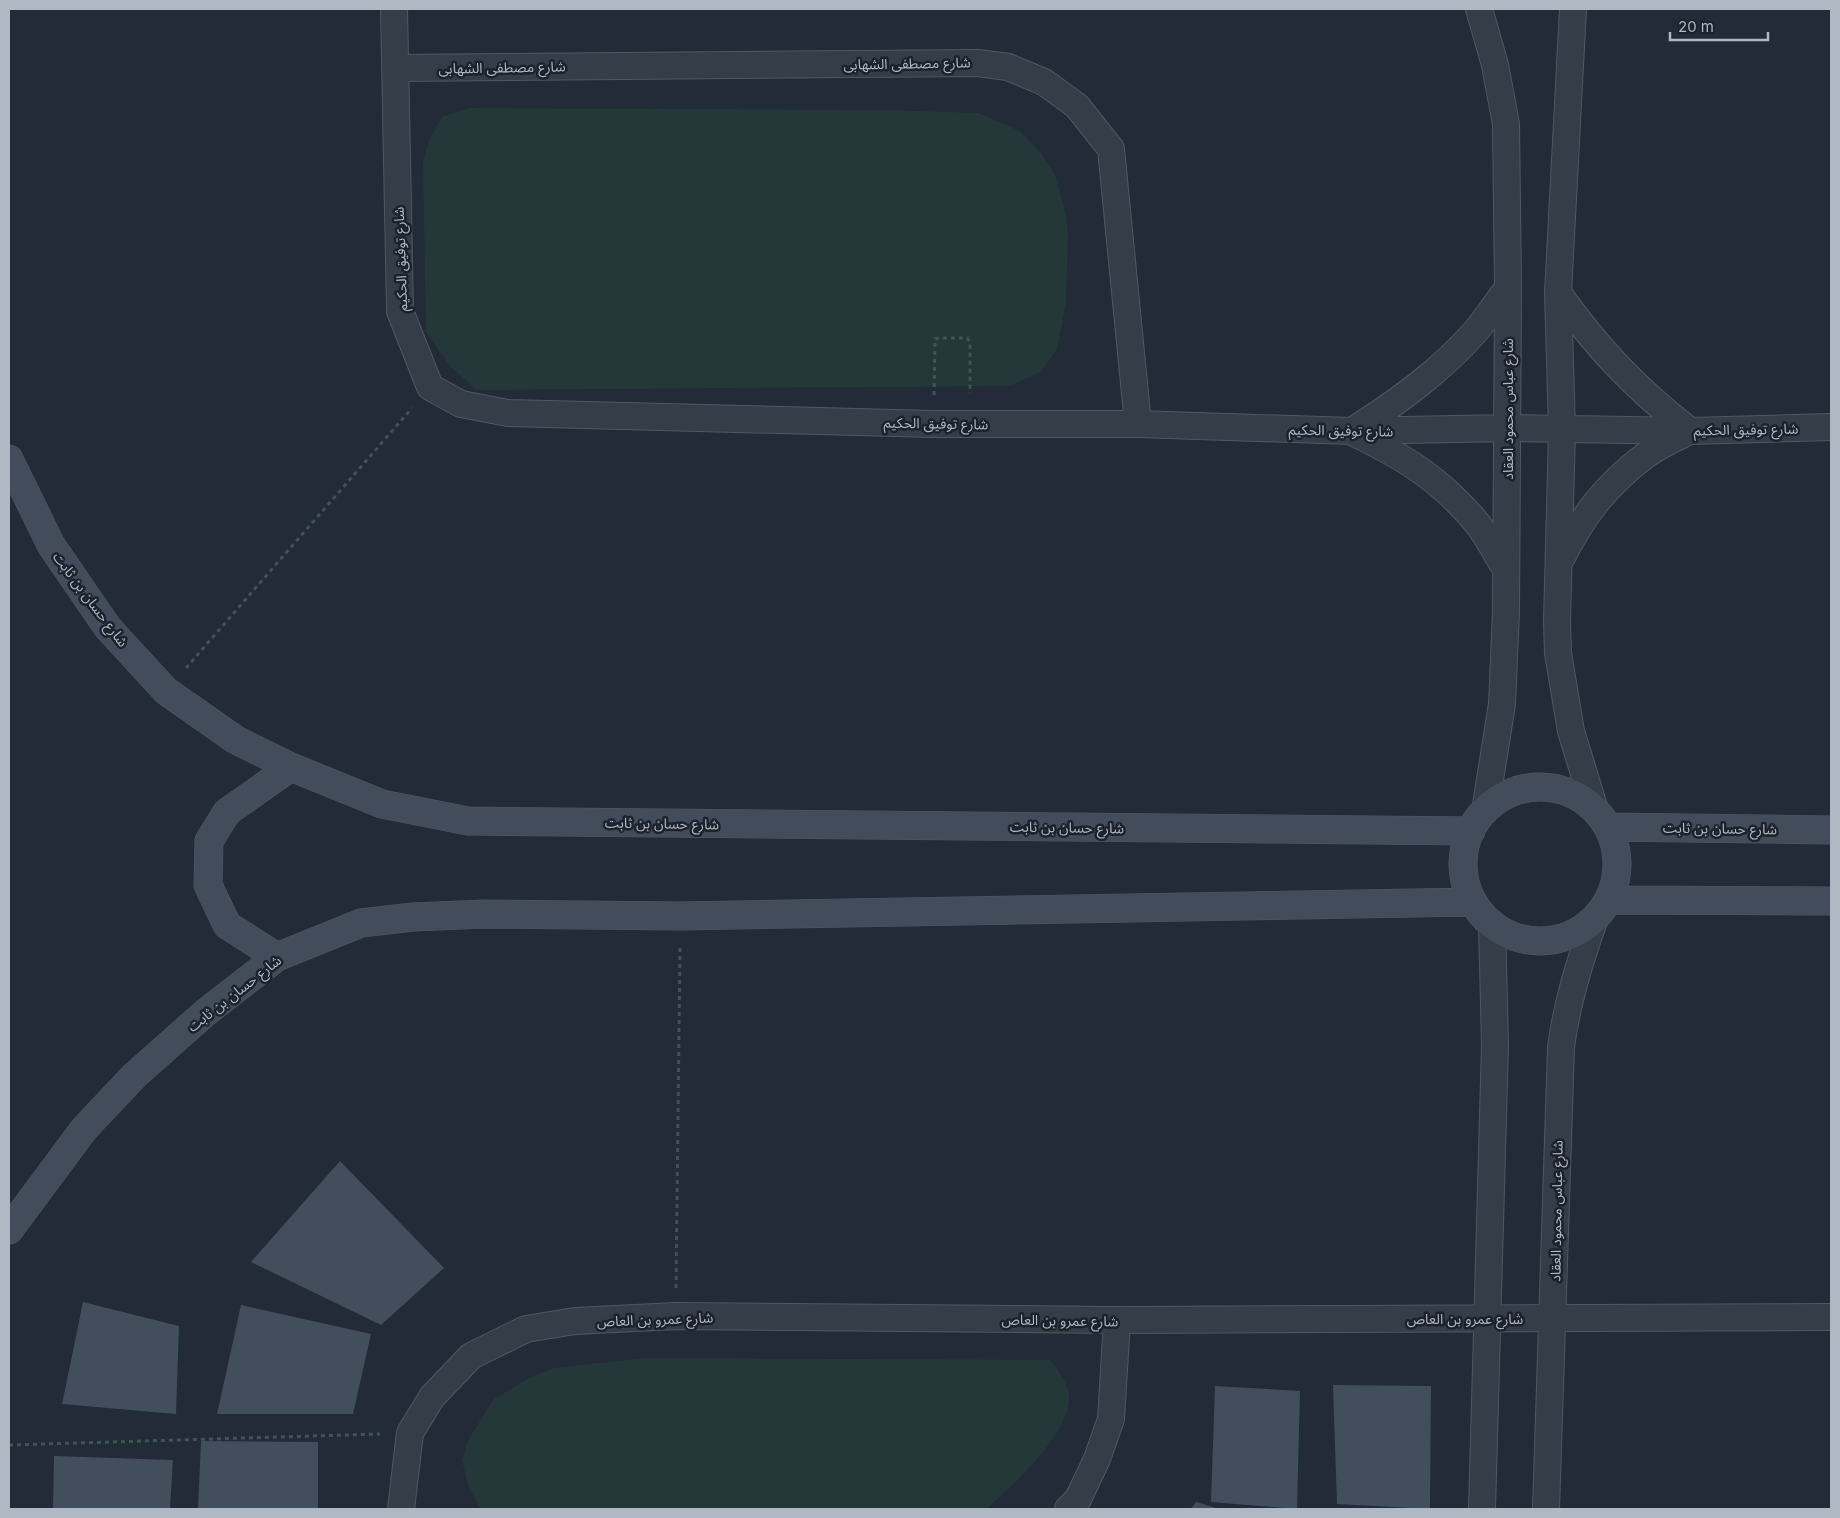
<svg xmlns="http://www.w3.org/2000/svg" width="1840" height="1518" font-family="Inter,'Noto Sans Arabic',sans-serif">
  <rect width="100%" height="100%" fill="#222b37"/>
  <path fill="#253839" d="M469,108L892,110L978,113L1020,131L1042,154L1055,175L1066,215L1068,235L1066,303L1057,349L1041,372L1010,386L477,390L451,367L426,332L423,162L430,138L442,117Z
    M644,1358L1050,1360C1057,1369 1065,1378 1068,1390C1078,1429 1012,1485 986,1509H481L469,1488L462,1460L468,1440L494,1399L531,1377L554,1368Z"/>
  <path fill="#434e5c" d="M340,1161L444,1268L381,1325L251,1262Z
    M83,1302L179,1326L176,1414L62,1404Z
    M241,1305L371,1334L353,1414H217Z
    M1333,1385L1431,1386L1430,1509L1337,1504Z
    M1215,1386L1300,1391L1297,1509L1211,1502Z
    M201,1441L318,1442V1509H198Z
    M54,1456L173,1460L170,1509H53Z
    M1196,1502L1220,1509H1191Z"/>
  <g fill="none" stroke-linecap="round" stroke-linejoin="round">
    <g stroke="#505863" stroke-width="28">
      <path id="street" d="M394,9L400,311L430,387L461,404L508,413L933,424H1138L1351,431L1508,428L1690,431L1831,427
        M1479,9L1495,65L1506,124L1508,288L1506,611L1502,704L1485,811
        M1573,9L1558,293L1562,430L1557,622L1558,653L1571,731L1595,810
        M395,68L978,63L1008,67L1044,82L1077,106L1111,149L1138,424
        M1558,293C1598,349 1635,388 1690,431C1676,438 1659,445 1646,455C1606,485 1583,515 1561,559
        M1352,431C1398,402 1439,372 1475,332C1487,318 1497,302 1508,288
        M1356,434C1406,458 1441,480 1477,523C1488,537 1496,554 1506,569
        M401,1509L410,1433L432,1397L471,1356L526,1329L575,1321L676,1316L1117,1320L1831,1317
        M1068,1509L1078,1499L1097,1459L1111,1419L1117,1320
        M1482,1509L1495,1045L1492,924
        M1546,1509L1561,1047C1567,1002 1580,961 1595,918"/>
    </g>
    <g stroke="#505863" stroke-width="29">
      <path id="secondary" d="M9,459L51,545L108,628L166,691L236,740L291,767L382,804L468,821L1471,831
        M1463 864a77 77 0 1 1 154 0a77 77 0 1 1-154 0Z
        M1608,827L1831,830
        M1609,900L1831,901
        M277,957L227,925L208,885L209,841L227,812L291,767
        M9,1230L84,1129L134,1076L205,1013L277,957L361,923L413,917L485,914L680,916L1473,902"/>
    </g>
    <path stroke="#415356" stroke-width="3" stroke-dasharray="4 4" stroke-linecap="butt" d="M934,395L935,343V339L939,338H967L970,342V393
      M186,668L412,408
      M676,1288L680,946
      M9,1445L380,1434"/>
    <use href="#street" stroke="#353d48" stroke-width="26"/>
    <use href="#secondary" stroke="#434c5b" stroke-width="28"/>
  </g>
  <g text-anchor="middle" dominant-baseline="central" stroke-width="5" stroke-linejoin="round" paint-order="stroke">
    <g font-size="14" fill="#b0b8c4" stroke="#1b222c">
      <text transform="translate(907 63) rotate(-1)">شارع مصطفى الشهابى</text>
      <text transform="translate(502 67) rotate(-1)">شارع مصطفى الشهابى</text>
      <text transform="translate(400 259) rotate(-92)">شارع توفيق الحكيم</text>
      <text transform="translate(1507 409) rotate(-90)">شارع عباس محمود العقاد</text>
      <text transform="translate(936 423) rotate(1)">شارع توفيق الحكيم</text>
      <text transform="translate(1746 429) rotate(-1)">شارع توفيق الحكيم</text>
      <text transform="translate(1341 430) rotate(1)">شارع توفيق الحكيم</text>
      <text transform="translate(91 599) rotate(53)">شارع حسان بن ثابت</text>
      <text transform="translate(662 823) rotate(1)">شارع حسان بن ثابت</text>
      <text transform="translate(1067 827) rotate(1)">شارع حسان بن ثابت</text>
      <text transform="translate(1720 828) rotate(1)">شارع حسان بن ثابت</text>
      <text transform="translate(234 993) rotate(-38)">شارع حسان بن ثابت</text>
      <text transform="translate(1556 1211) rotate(-89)">شارع عباس محمود العقاد</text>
      <text x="1465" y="1318">شارع عمرو بن العاص</text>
      <text transform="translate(655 1319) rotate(-2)">شارع عمرو بن العاص</text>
      <text transform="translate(1060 1320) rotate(1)">شارع عمرو بن العاص</text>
    </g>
  </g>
  <rect width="1840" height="1518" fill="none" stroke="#b0b8c4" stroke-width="20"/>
  <path d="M1670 32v8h98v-8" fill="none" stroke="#b0b8c4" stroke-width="2.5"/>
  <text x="1678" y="32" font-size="15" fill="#b0b8c4" stroke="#1b222c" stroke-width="4" paint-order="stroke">20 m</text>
</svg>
